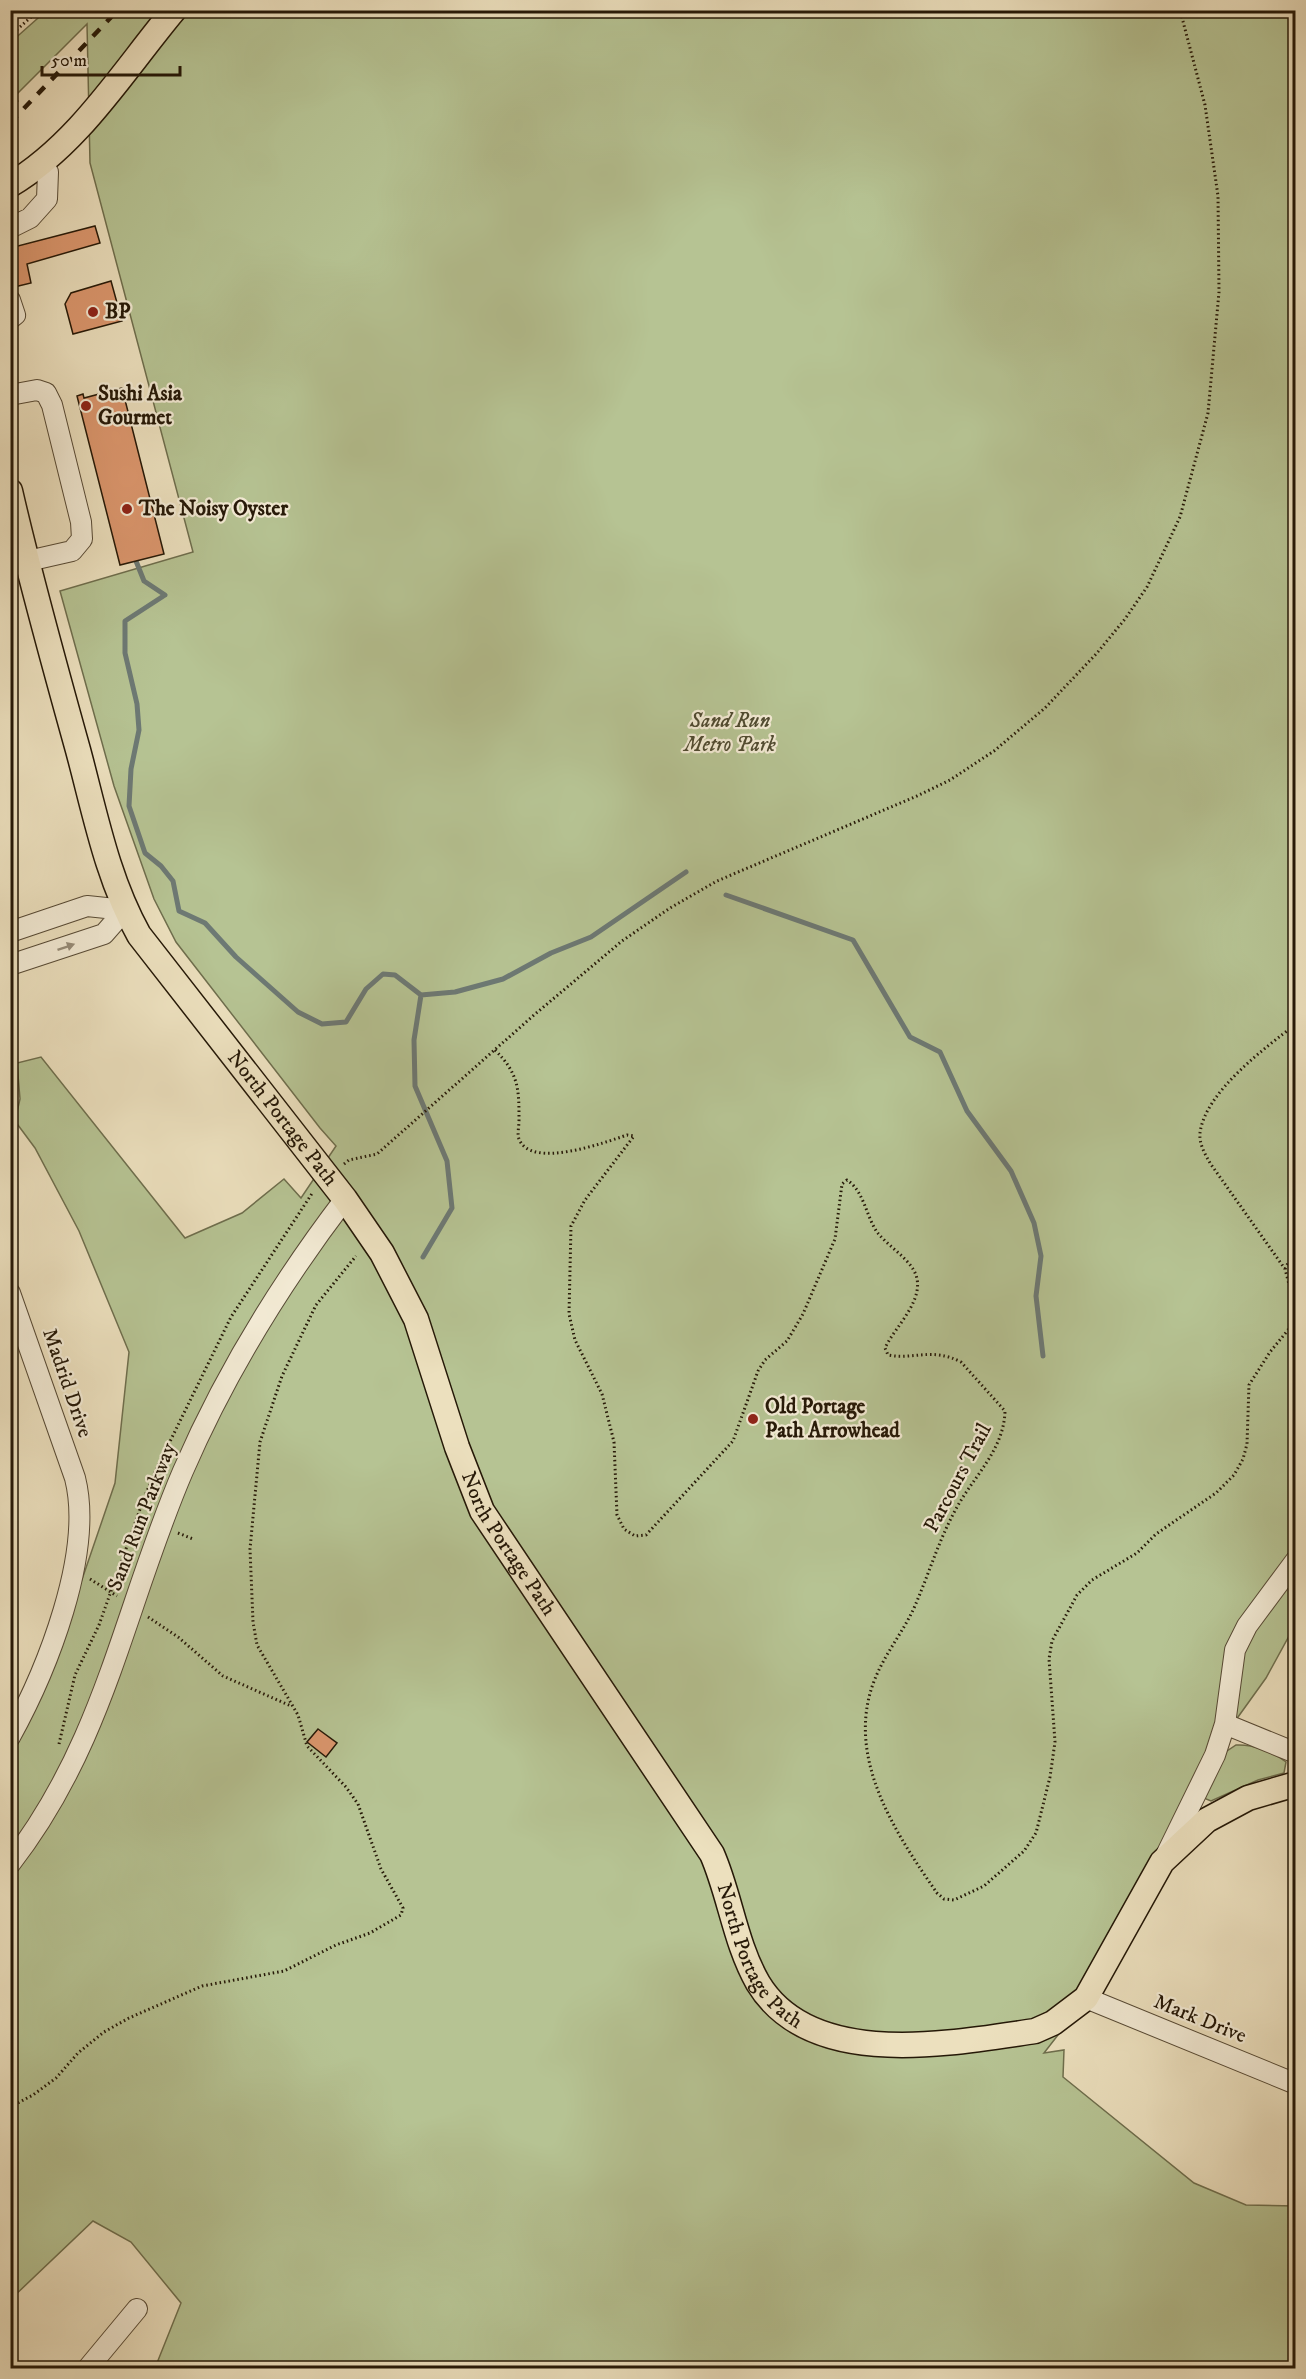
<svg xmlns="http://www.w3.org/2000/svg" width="1306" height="2379" font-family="'IM FELL DW Pica',serif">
  <rect width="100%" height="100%" fill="#ece0be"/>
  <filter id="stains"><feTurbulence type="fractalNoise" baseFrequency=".00333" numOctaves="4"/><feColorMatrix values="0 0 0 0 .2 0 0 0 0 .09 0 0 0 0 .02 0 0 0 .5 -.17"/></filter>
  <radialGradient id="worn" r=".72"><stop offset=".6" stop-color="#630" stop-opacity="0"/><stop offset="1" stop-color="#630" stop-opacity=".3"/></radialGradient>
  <path fill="#b6c393" stroke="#6e6e4d" stroke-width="1.5" d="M46,11H1295V1625L1266,1678L1210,1756L1065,2026L1044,2053L1064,2050L1063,2077L1194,2183L1246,2205L1295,2206V2368H155L181,2303L131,2242L93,2221L11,2299V1760L63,1635L115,1483L129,1352L79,1231L35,1148L15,1121L20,1099L17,1063L41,1057L185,1238L242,1213L284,1179L301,1198L336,1146L320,1128L176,942L154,899L114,786L60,591L193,552L90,163L87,24L14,97L18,101L11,109V42Z
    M1236,1745C1253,1744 1273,1752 1286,1762L1284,1773L1258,1780L1211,1801L1206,1799L1204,1795L1221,1755Z"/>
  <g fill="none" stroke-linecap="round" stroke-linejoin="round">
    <path stroke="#6d7974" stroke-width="5" d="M136,561L144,581L165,595L125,621V653L137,704L139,730L131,769L129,806L145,853L161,866L173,881L179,911L205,923L236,957L298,1012L322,1024L346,1022L366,989L383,974L395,975L421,995L455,992L503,979L551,953L591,937L686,872
      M726,895L853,940L910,1037L940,1052L967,1111L1011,1171L1034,1223L1041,1256L1036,1296L1043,1356
      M421,995L414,1040L415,1086L447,1161L452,1208L423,1257"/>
  </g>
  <path fill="#dc976e" stroke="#251807" stroke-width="1.5" d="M95,226L100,243L27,264L31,283L10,288V248Z
    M111,281L122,321L73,334L65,304L71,293Z
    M122,388L164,554L120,565L77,396L83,394L84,398Z
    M318,1729L337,1743L326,1757L307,1742Z"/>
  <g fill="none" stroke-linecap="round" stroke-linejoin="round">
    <g stroke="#574a35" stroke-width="22">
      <path id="minor" d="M10,228L30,218L47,199L48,172L42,164
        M10,300L15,315L10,319
        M10,395L37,390L46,393L52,405L81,522L82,539L72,551L28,561
        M10,932L87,906L125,910
        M10,965L104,934L125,910
        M10,1293L75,1478C94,1553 47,1670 10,1737
        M1225,1724L1296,1753
        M1166,1855L1215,1755L1225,1724L1235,1650L1247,1626L1296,1560
        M10,1864C105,1742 124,1608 183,1471C225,1374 281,1283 345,1199
        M1086,1998L1296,2084
        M88,2368L137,2309"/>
    </g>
    <g stroke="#251807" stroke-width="27">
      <g id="major">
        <path d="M10,185C79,144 123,71 174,10"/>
        <path id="s1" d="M10,491C30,578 54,664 78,750C95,813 107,878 139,935L345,1199L382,1253L416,1319L457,1447L482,1511L712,1854C730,1895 735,1943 758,1983C811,2071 952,2043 1035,2031L1053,2023L1086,1998L1162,1862L1207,1820L1248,1798L1296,1784"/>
      </g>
    </g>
    <path stroke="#251807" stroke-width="3" stroke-dasharray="1.5 3" stroke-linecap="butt" d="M10,36L39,10
      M495,1050C519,1074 519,1089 519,1121C519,1126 517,1135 519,1139C531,1170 606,1142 627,1135L634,1136L585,1200L571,1226L569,1314L575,1340L602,1394L614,1442L617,1515L624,1529L635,1536L646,1535L733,1441L758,1371L765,1360L787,1341L803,1314L835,1239L842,1184L847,1180C864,1191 866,1216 877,1232C887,1245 904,1255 913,1269C930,1296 895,1326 885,1348L888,1355C914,1360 932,1347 961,1362L1005,1411C1004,1449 975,1475 957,1507C939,1539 929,1574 914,1608C902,1634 883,1656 873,1684C846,1759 896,1834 937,1893L944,1899L954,1900L984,1886L1024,1851L1036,1833L1050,1777L1055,1742L1049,1659L1052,1641L1077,1595L1092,1580L1137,1553L1156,1534L1216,1493L1234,1475L1243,1459L1247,1444L1249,1385L1270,1352L1288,1330L1292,1321L1294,1303L1285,1269L1210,1163C1205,1154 1199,1144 1200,1133C1205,1092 1265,1048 1296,1024
      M344,1164L349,1160L377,1154L534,1015L622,941L670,908L717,881L917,796L950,780L994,751L1045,708L1097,653L1125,619L1147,587L1180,517L1208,413L1219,292L1218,196L1205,105L1180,10
      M1285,1269L1296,1247
      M178,1533L193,1539
      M90,1579L117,1596
      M148,1617L178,1637L223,1676L291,1706
      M59,1744L75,1675L99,1625L144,1498L157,1468L231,1317L313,1192
      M10,2107L33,2095L56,2078L78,2053L104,2032L129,2018L202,1986L284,1971L336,1945L370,1933L401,1915L403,1908L381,1869L358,1804L346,1787L307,1746L298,1715L257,1645L253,1622L250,1549L260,1442L282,1376L316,1305L356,1256"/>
    <use href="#minor" stroke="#f3ebd5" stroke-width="20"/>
    <use href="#major" stroke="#ece0be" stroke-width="24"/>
    <path stroke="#251807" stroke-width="4.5" stroke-dasharray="10 10" stroke-linecap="butt" d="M10,123L118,10"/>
  </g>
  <defs><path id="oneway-solid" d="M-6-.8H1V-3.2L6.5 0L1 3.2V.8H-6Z" transform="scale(1.5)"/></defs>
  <use fill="#968c78" href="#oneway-solid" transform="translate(66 947) rotate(-19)"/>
  <g fill="#8f2418" stroke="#f3ebd5" stroke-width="2">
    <circle cx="93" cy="312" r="6"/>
    <circle cx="86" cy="406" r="6"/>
    <circle cx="127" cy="509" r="6"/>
    <circle cx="753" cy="1419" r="6"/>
  </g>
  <g text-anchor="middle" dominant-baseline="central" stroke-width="4.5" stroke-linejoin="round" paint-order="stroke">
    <g font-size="21" font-weight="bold" fill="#251807" stroke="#f3ebd5" text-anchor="start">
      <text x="105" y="312">BP</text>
      <text x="98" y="394">Sushi Asia<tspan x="98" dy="24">Gourmet</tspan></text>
      <text x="139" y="509">The Noisy Oyster</text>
      <text x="765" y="1407">Old Portage<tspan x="765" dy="24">Path Arrowhead</tspan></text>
    </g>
    <g font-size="21" font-style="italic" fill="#504b31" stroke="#f3ebd5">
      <text x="730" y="721">Sand Run<tspan x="730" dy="24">Metro Park</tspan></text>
    </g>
    <g font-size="21" fill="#251807" stroke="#f3ebd5">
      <text stroke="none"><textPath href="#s1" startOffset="696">North Portage Path</textPath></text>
      <text transform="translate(67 1383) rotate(71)">Madrid Drive</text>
      <text transform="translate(958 1478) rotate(-62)">Parcours Trail</text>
      <text transform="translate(142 1517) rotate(-69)">Sand Run Parkway</text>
      <text stroke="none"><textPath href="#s1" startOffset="1182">North Portage Path</textPath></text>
      <text stroke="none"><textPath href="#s1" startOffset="1668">North Portage Path</textPath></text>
      <text transform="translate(1200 2019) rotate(22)">Mark Drive</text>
    </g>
  </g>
  <rect width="1306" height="2379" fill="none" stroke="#ece0be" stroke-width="36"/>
  <rect x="12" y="12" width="1282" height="2355" fill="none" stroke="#251807" stroke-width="3"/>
  <rect x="18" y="18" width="1270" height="2343" fill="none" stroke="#251807" stroke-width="1.5"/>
  <path d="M42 66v9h138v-9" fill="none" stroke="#251807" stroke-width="3"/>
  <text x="51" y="66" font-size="18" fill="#251807" stroke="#f3ebd5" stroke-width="4.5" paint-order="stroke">50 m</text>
  <rect width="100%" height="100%" filter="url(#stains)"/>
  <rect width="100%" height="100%" fill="url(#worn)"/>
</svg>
